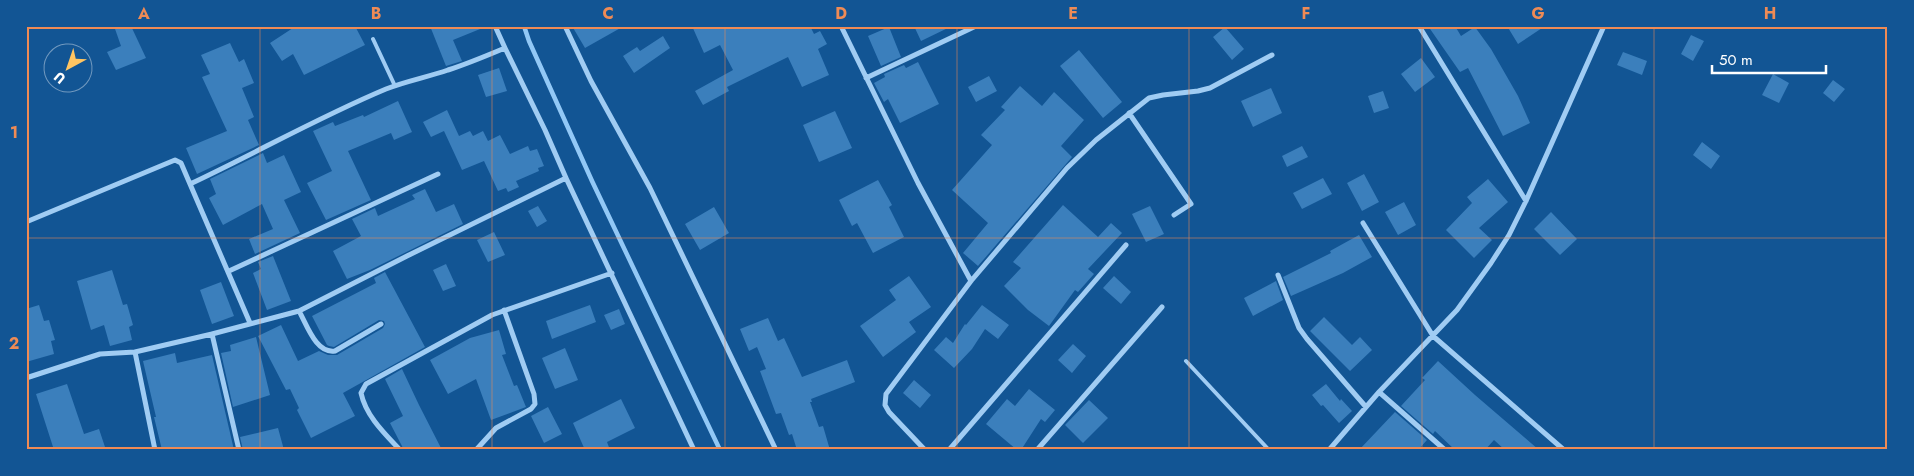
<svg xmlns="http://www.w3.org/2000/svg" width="1914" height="476" font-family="Jost,sans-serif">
  <rect width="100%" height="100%" fill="#125594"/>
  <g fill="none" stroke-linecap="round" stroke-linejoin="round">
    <path stroke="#92c8f6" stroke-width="4.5" d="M524,26L529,41L592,181L720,450"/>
  </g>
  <path fill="#3b7fbc" d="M114,26H131L146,58L116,70L107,52L121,46Z
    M296,26H355L365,45L304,75L293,54L282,61L270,43Z
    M430,26H485V27L453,40L462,61L446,66Z
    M572,26H624L585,48Z
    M692,26H810L814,34L820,31L827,44L818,49L829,75L802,87L788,57L727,87L729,91L703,105L695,91L733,70L720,45L704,53Z
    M914,26H952L921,41Z
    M1428,26H1455L1461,36L1475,27L1491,49L1518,96L1530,123L1503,136L1468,68L1460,72Z
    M1507,26H1545L1518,44Z
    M889,27L901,57L881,66L868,36Z
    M1225,27L1244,49L1232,60L1213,37Z
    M1691,35L1704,41L1693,61L1681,54Z
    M663,36L670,48L634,73L623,56L637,47L640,51Z
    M230,43L239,62L244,59L254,83L242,88L254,117L248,120L259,145L197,174L186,148L227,131L202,77L210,74L201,55Z
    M1079,50L1122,102L1103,118L1060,66Z
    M1623,52L1647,61L1642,75L1617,65Z
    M1421,58L1435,77L1415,92L1401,74Z
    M918,62L939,104L900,123L888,99L884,102L874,83L885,77L884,74L904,65L906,68Z
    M499,68L507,91L486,97L478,75Z
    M1773,74L1789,83L1779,103L1762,95Z
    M989,76L997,91L976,102L968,87Z
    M1833,80L1845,89L1834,102L1823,93Z
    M1020,86L1042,106L1054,92L1084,120L1061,146L1072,157L978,266L963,253L988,223L952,190L992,145L981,135L1005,110L1001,107Z
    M1271,88L1282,113L1253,127L1241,101Z
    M1383,91L1389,108L1374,113L1368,96Z
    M398,101L412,132L394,140L391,133L348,151L371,200L326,220L307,183L332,171L313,131L333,122L335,126L363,115L364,117Z
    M447,110L459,136L470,131L473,136L483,131L488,141L500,135L510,154L528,146L530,151L537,149L544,166L538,168L539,171L516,181L519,187L508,192L506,188L498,191L484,161L462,170L444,131L431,137L423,122Z
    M835,111L852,148L819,162L803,125Z
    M1702,142L1720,156L1711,169L1693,155Z
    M1302,146L1308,157L1287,167L1282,156Z
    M263,153L267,163L284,155L301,192L284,200L300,233L255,254L249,239L273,229L262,204L223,225L209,198L216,194L210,179Z
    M1364,174L1379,202L1362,211L1347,183Z
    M1323,178L1332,194L1302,209L1293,193Z
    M1488,179L1508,202L1479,228L1492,240L1474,258L1446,230L1472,203L1467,197Z
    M878,180L892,205L889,207L904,237L873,253L857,223L852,226L839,200Z
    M425,189L436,212L454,204L463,224L370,270L347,279L333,251L361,236L352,219L375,208L378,216L415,199L412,195Z
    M1404,202L1416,225L1398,235L1385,212Z
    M1063,205L1098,237L1111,223L1122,233L1088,269L1094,274L1078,292L1075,290L1049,326L1028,310L1004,286L1021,268L1013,262Z
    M538,206L547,221L537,227L528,211Z
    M1150,206L1164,234L1146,242L1132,214Z
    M714,207L729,233L700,250L685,224Z
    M1551,212L1577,239L1560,255L1534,229Z
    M494,232L505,255L488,262L477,240Z
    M1359,235L1372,257L1343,273L1291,296L1283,277L1331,253L1330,251Z
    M273,256L291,301L267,310L253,273L261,269L258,262Z
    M446,264L456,286L443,291L433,270Z
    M112,270L123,305L127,304L133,325L129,327L132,340L110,346L104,325L91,330L77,281Z
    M385,272L425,347L343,393L355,416L311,438L297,410L299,408L290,389L286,390L258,336L281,325L298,361L319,351L328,355H337L383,328L385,324L384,321L379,320L334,347L329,346L327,345L312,316L376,283L374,278Z
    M909,276L931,307L909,322L916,332L883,357L860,326L896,300L889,290Z
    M1114,276L1131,292L1121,304L1103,288Z
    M1276,281L1283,300L1253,316L1244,298Z
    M221,282L234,316L212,324L200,290Z
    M39,305L44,321L49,320L55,340L51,341L54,354L26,362V309Z
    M590,305L596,322L552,339L546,321Z
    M982,305L1009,325L998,339L985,329L972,349L954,368L934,350L946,337L953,343L965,324L966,325Z
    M619,309L625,324L611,330L604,315Z
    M1324,317L1352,345L1360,337L1372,350L1350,371L1310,331Z
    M768,318L778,341L784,338L802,377L847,360L855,382L811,399L812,402H810L819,427L823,426L830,450H797L792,434L789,435L781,413L776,414L760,371L766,369L757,347L749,351L740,329Z
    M499,330L506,354L502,355L514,386L517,385L526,407L491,420L476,379L448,394L430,360L470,338Z
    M256,337L270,395L233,407L221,353L231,351L230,345Z
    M1073,344L1086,356L1072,373L1058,360Z
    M565,348L578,380L555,389L542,358Z
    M175,353L177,363L212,355L234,450H162L154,417H156L143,361Z
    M1438,361L1475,395L1539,450H1505L1494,440L1485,450H1455L1435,431L1433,434L1401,406L1425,380L1422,378Z
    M402,369L419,405L442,450H404L390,423L403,416L385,379Z
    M914,380L931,395L920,408L903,393Z
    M67,384L84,434L99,429L106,450H54L36,394Z
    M1326,384L1340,401L1341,399L1352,411L1339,423L1323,405L1321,406L1312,395Z
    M1029,389L1055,410L1045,422L1041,419L1021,450H1017L986,424L1007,399L1015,406Z
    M621,399L635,428L607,442L610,450H585L573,423Z
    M1089,400L1108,418L1083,443L1065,425Z
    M548,407L562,434L544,443L531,416Z
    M1395,412L1427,440L1418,450H1359Z
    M278,428L284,450H243L240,437Z"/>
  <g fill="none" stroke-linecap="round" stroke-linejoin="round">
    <path stroke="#a0ccf3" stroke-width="4" d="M373,39L395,86
      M1186,361L1269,450"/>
    <path stroke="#a0ccf3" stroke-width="5" d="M495,26L505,48
      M565,26L591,81L650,188L776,450
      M841,26L918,183L971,281
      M1419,26L1526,201
      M866,78L976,26
      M1129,113L1191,204L1174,215
      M566,178L694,450
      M26,222L175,160L181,163L190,184
      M1363,223L1433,336L1564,450
      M229,271L438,174
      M1278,275L1299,328L1307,339L1366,407
      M299,311C307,325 316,354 335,351L381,324
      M135,352L212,334
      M26,378L100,354L135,352L155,450
      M1379,392L1445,450
      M239,450L212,334L299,311L407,256L566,178L545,130L505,48C486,56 467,64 448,70C428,77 406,81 386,89C319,117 256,153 190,184L250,323
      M400,450C384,433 366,416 361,393L366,384L492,315L612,273
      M476,450L496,428L531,409L535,404L534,394L504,310
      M925,450L889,412L885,405L886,394L971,281L1067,168L1096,140L1149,98L1163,95L1198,91L1210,88L1272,55
      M949,450L1126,245
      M1037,450L1162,307
      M1329,450L1379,392L1457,310L1491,263L1509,235L1526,201L1604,26"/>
  </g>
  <path fill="none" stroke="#ef8b55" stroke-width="1" stroke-opacity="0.55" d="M260,26V450M492,26V450M725,26V450M957,26V450M1189,26V450M1422,26V450M1654,26V450M26,238H1888"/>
  <rect width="1914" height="476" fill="none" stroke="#125594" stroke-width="55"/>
  <g transform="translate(68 68) rotate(220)"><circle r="24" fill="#125594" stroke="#7199bf"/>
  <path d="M0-4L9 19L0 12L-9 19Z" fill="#ffc562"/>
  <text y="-8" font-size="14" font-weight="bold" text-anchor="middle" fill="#ffffff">U</text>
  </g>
  <path d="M1712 65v8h114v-8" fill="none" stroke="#ffffff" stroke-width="2.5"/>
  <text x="1719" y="65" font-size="15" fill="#ffffff" stroke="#125594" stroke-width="4" paint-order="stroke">50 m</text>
  <rect x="28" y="28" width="1858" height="420" fill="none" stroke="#ef8b55" stroke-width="2"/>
  <g font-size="16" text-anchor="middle" font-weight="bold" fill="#ef8b55">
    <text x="144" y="19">A</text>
    <text x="376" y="19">B</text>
    <text x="608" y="19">C</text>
    <text x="841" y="19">D</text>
    <text x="1073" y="19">E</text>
    <text x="1306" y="19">F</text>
    <text x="1538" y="19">G</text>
    <text x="1770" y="19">H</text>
    <text x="14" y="138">1</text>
    <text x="14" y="349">2</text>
  </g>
</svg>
